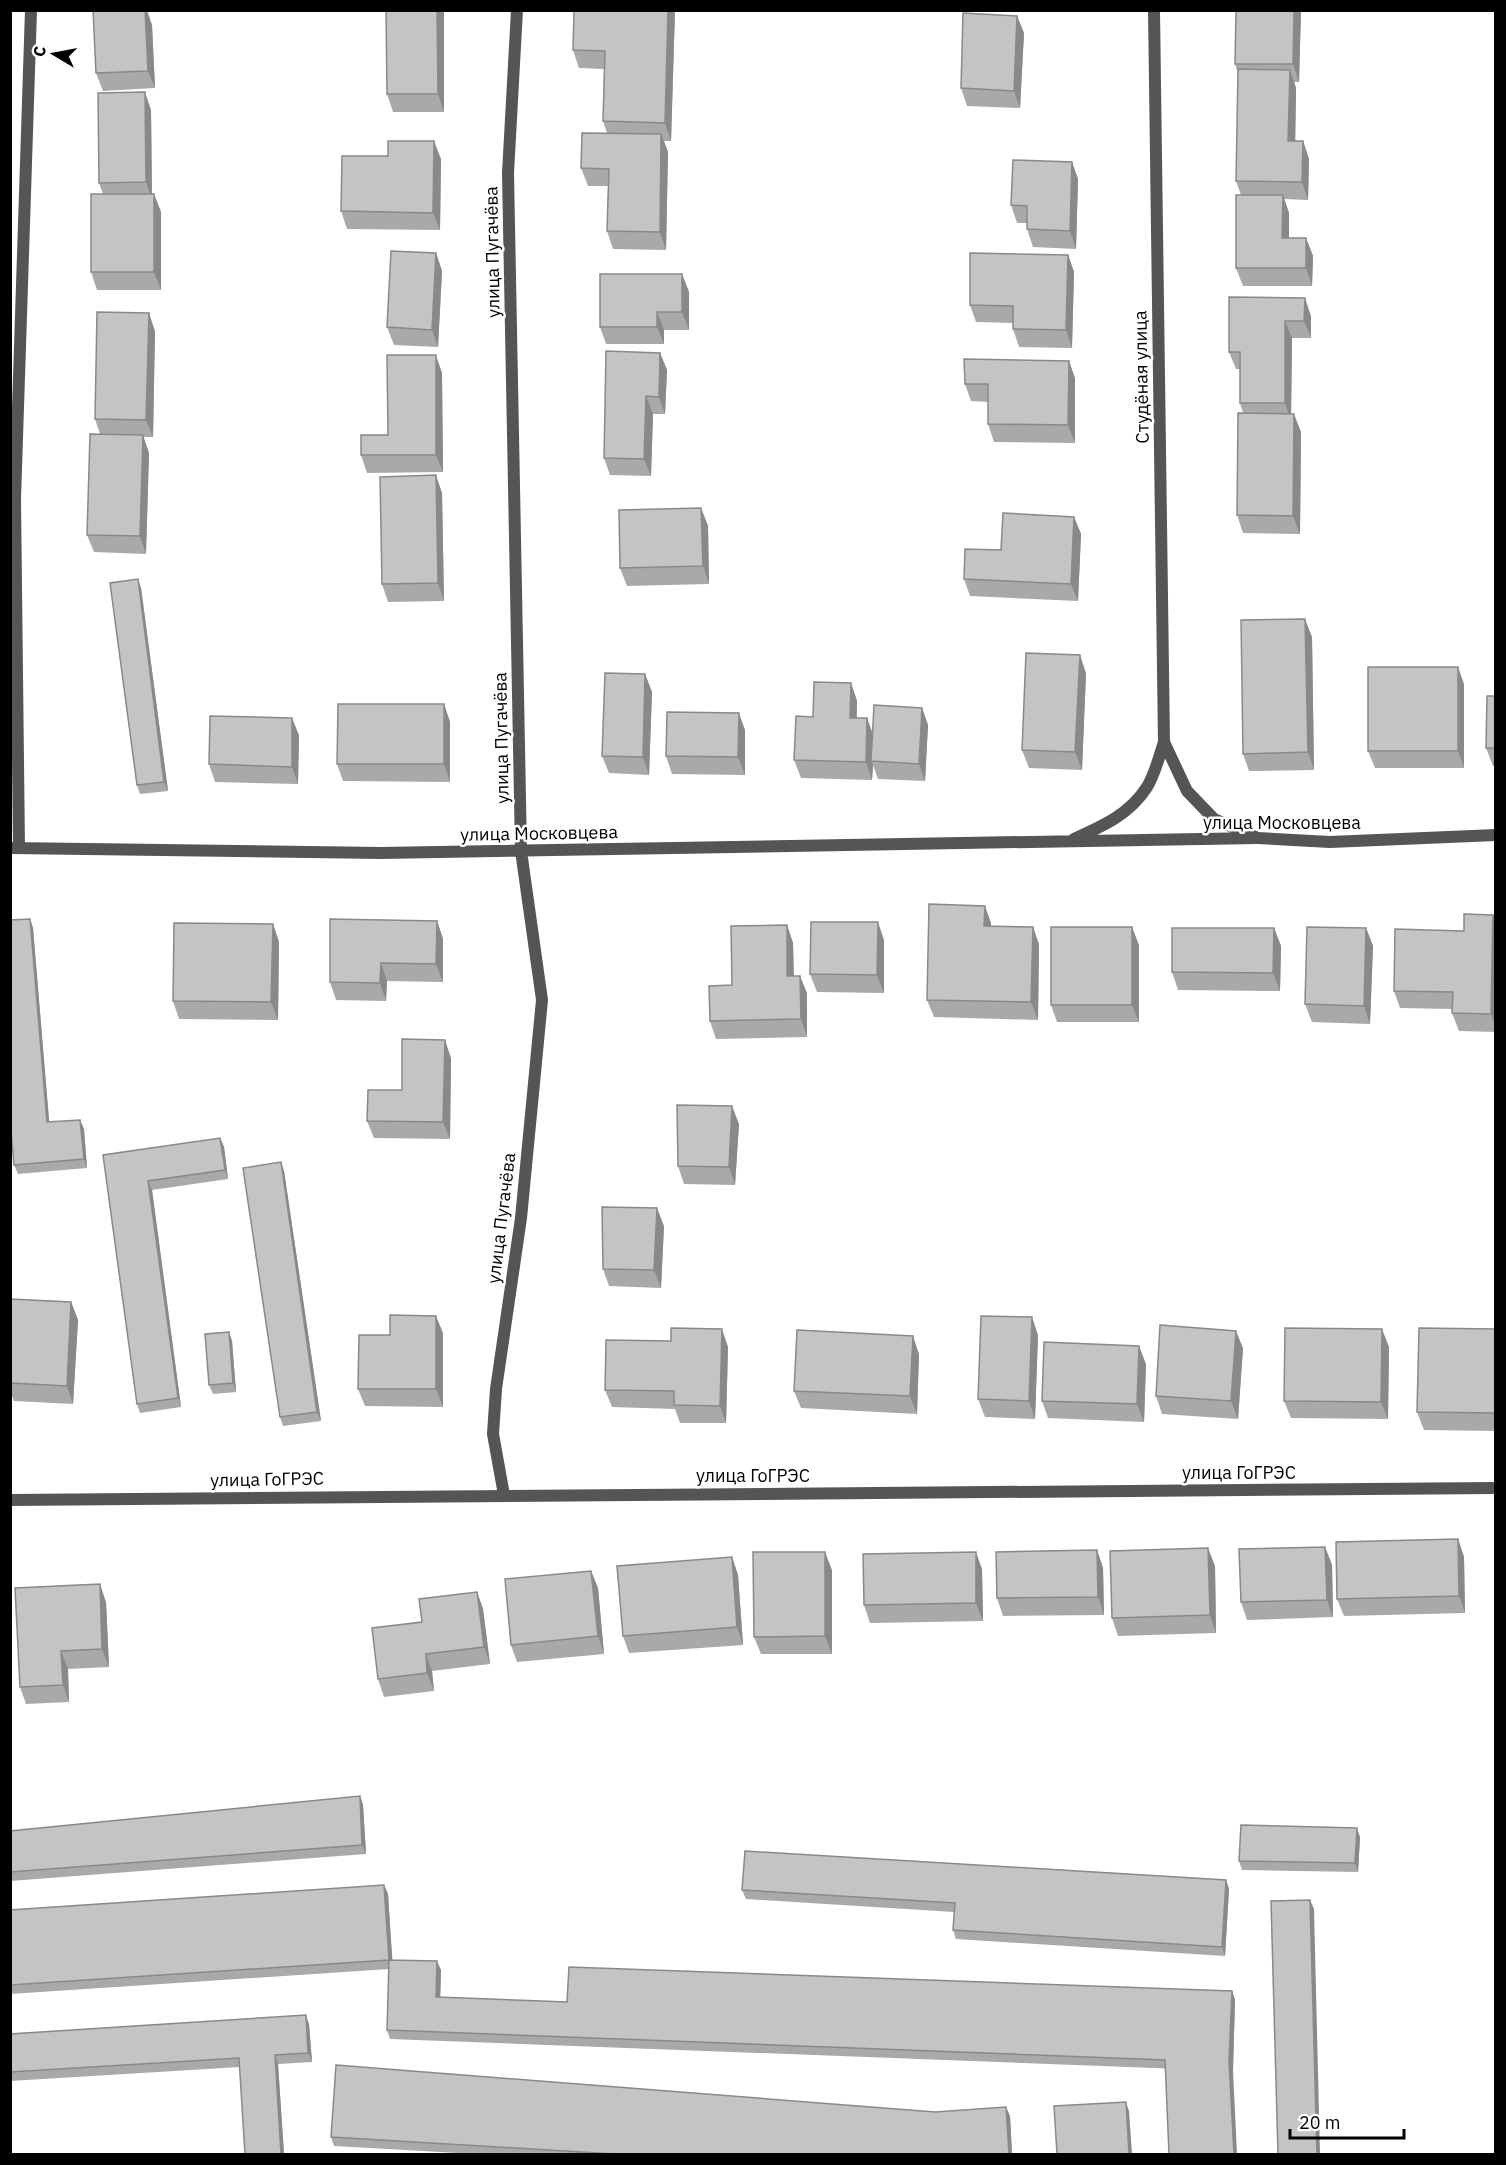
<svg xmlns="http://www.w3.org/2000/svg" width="1506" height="2165" font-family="'IBM Plex Sans',sans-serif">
  <rect width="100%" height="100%" fill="#fff"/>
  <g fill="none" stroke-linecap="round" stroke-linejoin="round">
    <path stroke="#555" stroke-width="12" d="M1074,839C1103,826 1130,814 1147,787C1155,774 1159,757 1164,742
      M10,848L381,853L1258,838
      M19,848L15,499L31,10
      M504,1495L493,1434L496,1389L521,1218L542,1000L521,851L508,173L517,10
      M10,1500L1496,1488"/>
    <path stroke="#555" stroke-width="12" d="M1154,10L1164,742L1187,791L1214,819L1258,838L1330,842L1496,835"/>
  </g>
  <path fill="#a9a9a9" d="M444,10V112H393L387,94Z
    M574,10H675L671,141H664L668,152L666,250L613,249L607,231L608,186H588L581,168L607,133L603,121L604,69L579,68L573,50Z
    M1236,10H1301L1299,82H1294L1296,88L1295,141H1303L1309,159L1308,200L1284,199L1289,213V238H1306L1313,256L1312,286H1243L1236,268L1241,195L1236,181L1238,73L1235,64Z
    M1017,16L1024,33L1020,108L967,106L961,88Z
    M152,25L155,88L103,91L96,73Z
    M151,110L152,194H154L161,212V290H97L91,272L103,194L99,183Z
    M388,156L441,159L440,230L347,229L341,211Z
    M1072,162L1078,179L1076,249L1033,247L1027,229V223H1017L1011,205Z
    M436,253L442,271L438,347L394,345L387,327Z
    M1068,255L1074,272L1072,348L1019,347L1013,329V323L976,322L970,305Z
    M682,274L689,292V330H664V344H606L600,327Z
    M1229,297L1311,316V338H1292L1291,414L1301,432L1300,534L1243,533L1237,515L1243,413L1240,403V369H1236L1229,352Z
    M155,331L153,437H143L149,453L146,554L94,552L87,535L100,434L95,419Z
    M660,353L667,370L665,414H653L651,476L610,475L604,458Z
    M442,373L443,472L367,473L361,455L388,435Z
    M1075,378V443L994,442L988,424V402L971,401L965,384Z
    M442,493L444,601L388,602L382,584Z
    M701,508L708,526L709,584L627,586L620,568Z
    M1074,517L1081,534L1078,601L970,596L964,579L1001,550Z
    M141,588L168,791L140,794L137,785Z
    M1312,637L1314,770L1249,771L1243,754Z
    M1086,673L1082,770L1029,768L1022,750Z
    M645,674L652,692L649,775L609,773L602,756Z
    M851,683L857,701V718H867L873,734L922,708L928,725L925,781L878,779L873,765L872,780L801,778L794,760L813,717Z
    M1464,684V768H1375L1368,751Z
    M1496,696V766H1493L1486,748Z
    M444,704L450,722V782L343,781L337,764Z
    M745,730V775L672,774L666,756Z
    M299,735L298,784L215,782L209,764Z
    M1493,915L1496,922V1032L1459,1031L1452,1013V1009L1400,1008L1394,991L1464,931Z
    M30,919L33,928L49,1122L80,1120L84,1129L87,1168L18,1174L14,1165Z
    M437,921L443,939V982L387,981L386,1001L336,1000L330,982Z
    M991,923V926L1039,944L1038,1020L934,1017L927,1000Z
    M273,924L279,942L278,1020L179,1019L173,1001Z
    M787,925L793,943L794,976L807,993V1037L716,1039L710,1021L732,985Z
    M1274,928L1281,946L1280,991L1178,990L1172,972Z
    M1366,928L1373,946L1370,1024L1312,1022L1305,1004Z
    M884,940V993L817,992L810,974Z
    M1139,945V1022H1057L1051,1005Z
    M451,1058L450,1139L374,1138L367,1121L402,1090Z
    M739,1124L735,1185L684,1184L678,1166Z
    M220,1138L224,1147L228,1179L152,1190L181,1407L140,1413L137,1404L103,1155Z
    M284,1171L321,1421L283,1426L280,1417Z
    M664,1226L661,1288L609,1286L603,1269Z
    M10,1299L71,1302L78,1320L73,1404L14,1401L10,1392Z
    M1496,1329V1431L1424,1430L1417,1412Z
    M229,1332L232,1341L236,1392L213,1394L209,1385Z
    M443,1333V1407L365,1406L358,1389L390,1335Z
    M1038,1335L1035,1419L985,1417L978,1399Z
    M728,1347L726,1423H680L675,1409L612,1407L605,1390Z
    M1389,1347L1388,1419L1291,1418L1284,1401Z
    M1243,1348L1238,1419L1162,1414L1156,1396Z
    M919,1354L917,1414L801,1408L794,1391Z
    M1146,1364L1144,1422L1048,1418L1042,1401Z
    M1458,1539L1464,1557L1465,1613L1344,1616L1337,1599Z
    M1325,1547L1332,1565L1333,1617L1247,1620L1241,1602Z
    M1097,1550L1103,1568L1104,1615L1003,1616L997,1598Z
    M732,1557L738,1575L743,1645L629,1653L623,1636Z
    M1215,1566L1216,1633L1118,1636L1112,1618Z
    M982,1569L983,1621L870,1623L864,1605Z
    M832,1570V1654H761L754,1637Z
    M591,1571L598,1588L604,1654L517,1662L511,1645Z
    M477,1592L483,1609L490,1664L432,1671L434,1691L384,1697L378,1679L422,1622Z
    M106,1602L109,1667L68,1669L69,1702L26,1704L20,1687Z
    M360,1796L363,1805L366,1854L10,1881V1831Z
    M1360,1837L1358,1872L1242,1870L1239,1861Z
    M1226,1880L1229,1889L1225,1956L956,1939L953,1930L954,1912L746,1899L742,1890Z
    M384,1885L388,1894L392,1960L441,1970L440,1997L567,2002L1232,1991L1235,2000L1233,2071L390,2039L387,2030L389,1969L10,1994V1910Z
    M309,2024L312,2062L278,2064L284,2154H245L240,2067L10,2081V2034Z
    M1010,2116L1012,2154H476L334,2146L331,2137Z"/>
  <path fill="#898989" d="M145,10H147L152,25L155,88L148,71Z
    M437,10H444V112L438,94Z
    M668,10H675L671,141L665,123Z
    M1294,10H1301L1299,82L1293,64Z
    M1017,16L1024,33L1020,108L1014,91Z
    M1290,70L1296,88L1295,159L1288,141Z
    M145,92L151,110L152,200L146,182Z
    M661,134L668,152L666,250L660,232Z
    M434,141L441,159L440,230L433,213Z
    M1303,141L1309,159L1308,200L1302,182Z
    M1072,162L1078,179L1076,249L1070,231Z
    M154,194L161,212V290L154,272Z
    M1283,195L1289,213V256L1282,238Z
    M1306,238L1313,256L1312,286L1306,268Z
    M436,253L442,271L438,347L432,330Z
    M1068,255L1074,272L1072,348L1066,330Z
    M682,274L689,292V330L682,312Z
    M1305,298L1311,316V338L1304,321Z
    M657,312L664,330V344L657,327Z
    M149,313L155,331L153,437L146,420Z
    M1285,321L1292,338L1291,421L1285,403Z
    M660,353L667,370L665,414L659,397Z
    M436,355L442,373L443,472L436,455Z
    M1069,361L1075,378V443L1068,425Z
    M646,396L653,414L651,476L644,459Z
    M1294,414L1301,432L1300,534L1293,516Z
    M143,435L149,453L146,554L140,536Z
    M436,475L442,493L444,601L438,583Z
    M701,508L708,526L709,584L703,566Z
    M1074,517L1081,534L1078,601L1071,584Z
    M138,579L141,588L168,791L164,782Z
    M1305,619L1312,637L1314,770L1308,752Z
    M1080,655L1086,673L1082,770L1075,752Z
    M1458,667L1464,684V768L1458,751Z
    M645,674L652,692L649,775L643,757Z
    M851,683L857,701L856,736L850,718Z
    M444,704L450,722V782L444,764Z
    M922,708L928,725L925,781L919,764Z
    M739,713L745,730V775L738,757Z
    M292,718L299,735L298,784L292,767Z
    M867,718L873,736L871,761L873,765L872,780L866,762Z
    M985,906L991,923V943L984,926Z
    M1493,915L1496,922V1027L1491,1014Z
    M30,919L33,928L50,1131L47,1122Z
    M437,921L443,939V982L436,964Z
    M878,922L884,940V993L877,975Z
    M273,924L279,942L278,1020L271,1002Z
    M787,925L793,943L794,994L787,976Z
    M1033,927L1039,944L1038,1020L1031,1002Z
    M1132,927L1139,945V1022L1132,1005Z
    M1274,928L1281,946L1280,991L1273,973Z
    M1366,928L1373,946L1370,1024L1364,1006Z
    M381,963L387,981L386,1001L380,983Z
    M800,976L807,993V1037L801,1019Z
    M445,1040L451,1058L450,1139L443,1122Z
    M732,1106L739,1124L735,1185L729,1167Z
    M80,1120L84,1129L87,1168L84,1159Z
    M220,1138L224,1147L228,1179L225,1170Z
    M281,1162L284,1171L321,1421L317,1412Z
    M148,1181L152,1190L181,1407L178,1398Z
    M657,1208L664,1226L661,1288L654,1270Z
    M71,1302L78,1320L73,1404L67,1386Z
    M436,1316L443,1333V1407L436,1389Z
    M1032,1317L1038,1335L1035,1419L1029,1401Z
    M722,1329L728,1347L726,1423L720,1406Z
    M1382,1329L1389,1347L1388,1419L1381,1402Z
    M1236,1331L1243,1348L1238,1419L1231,1401Z
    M229,1332L232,1341L236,1392L233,1383Z
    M913,1336L919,1354L917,1414L910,1396Z
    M1139,1346L1146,1364L1144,1422L1137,1404Z
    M1458,1539L1464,1557L1465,1613L1459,1596Z
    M1325,1547L1332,1565L1333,1617L1327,1600Z
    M1208,1548L1215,1566L1216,1633L1210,1615Z
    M1097,1550L1103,1568L1104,1615L1098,1597Z
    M825,1552L832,1570V1654L825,1636Z
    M976,1552L982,1569L983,1621L976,1603Z
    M732,1557L738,1575L743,1645L737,1627Z
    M591,1571L598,1588L604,1654L598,1636Z
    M100,1584L106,1602L109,1667L102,1649Z
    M477,1592L483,1609L490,1664L484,1647Z
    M61,1651L68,1669L69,1702L63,1685Z
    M426,1654L432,1671L434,1691L427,1673Z
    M360,1796L363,1805L366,1854L362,1845Z
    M1357,1828L1360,1837L1358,1872L1355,1863Z
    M1226,1880L1229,1889L1225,1956L1222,1947Z
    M384,1885L388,1894L393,1969L389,1960Z
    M1310,1900L1314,1909L1320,2154H1317Z
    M437,1961L441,1970L440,2006L436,1997Z
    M1232,1991L1235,2000L1233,2071L1237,2154H1234L1229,2062Z
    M306,2015L309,2024L312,2062L308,2053Z
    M275,2055L278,2064L284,2154H281Z
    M1126,2102L1129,2111L1132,2154H1129Z
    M1006,2107L1010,2116L1012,2154H1009Z"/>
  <path fill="#c4c4c4" stroke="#898989" stroke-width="1.5" d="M93,10H145L148,71L96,73Z
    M386,10H437L438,94H387Z
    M574,10H668L665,123L603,121L605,51L573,50Z
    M1236,10H1294L1293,64H1235Z
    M963,13L1017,16L1014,91L961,88Z
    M1238,69L1290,70L1288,141H1303L1302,182L1236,181Z
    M145,92L146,182L99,183L98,93Z
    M582,133L661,134L660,232L607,231L609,169L581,168Z
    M388,141H434L433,213L341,211L342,156H388Z
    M1013,160L1072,162L1070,231L1027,229V206L1011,205Z
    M91,194H154V272H91Z
    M1236,195H1283L1282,238H1306V268H1236Z
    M391,251L436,253L432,330L387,327Z
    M970,253L1068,255L1066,330L1013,329V306L970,305Z
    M600,274H682V312H657V327H600Z
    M1229,297L1305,298L1304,321H1285V403H1240V352H1229Z
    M97,312L149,313L146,420L95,419Z
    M606,351L660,353L659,397L646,396L644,459L604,458Z
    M387,355H436V455H361V435H388Z
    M964,359L1069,361L1068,425L988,424V384H965Z
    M1238,413L1294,414L1293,516L1237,515Z
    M90,434L143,435L140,536L87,535Z
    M436,475L438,583L382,584L380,477Z
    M701,508L703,566L620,568L619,510Z
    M1003,513L1074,517L1071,584L964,579L965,549L1001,550Z
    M138,579L164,782L137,785L110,583Z
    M1305,619L1308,752L1243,754L1241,620Z
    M1026,653L1080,655L1075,752L1022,750Z
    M1368,667H1458V751H1368Z
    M605,673L645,674L643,757L602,756Z
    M814,682L851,683L850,718H867L866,762L794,760L796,716L813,717Z
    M1487,696H1496V748H1486Z
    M338,704H444V764H337Z
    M874,705L922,708L919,764L871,761Z
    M667,712L739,713L738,757L666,756Z
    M210,716L292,718V767L209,764Z
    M929,904L985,906L984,926L1033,927L1031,1002L927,1000Z
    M1464,914L1493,915L1491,1014L1452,1013L1453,992L1394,991L1395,929L1464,931Z
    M30,919L47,1122L80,1120L84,1159L14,1165L10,1119V920Z
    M330,919L437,921L436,964L381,963L380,983L330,982Z
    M811,922H878L877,975L810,974Z
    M174,923L273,924L271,1002L173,1001Z
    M787,925V976H800L801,1019L710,1021L709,986L732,985L731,926Z
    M1051,927H1132V1005H1051Z
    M1307,927L1366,928L1364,1006L1305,1004Z
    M1172,928H1274L1273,973L1172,972Z
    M402,1039L445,1040L443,1122L367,1121L368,1090H402Z
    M677,1105L732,1106L729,1167L678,1166Z
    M220,1138L225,1170L148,1181L178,1398L137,1404L103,1155Z
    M281,1162L317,1412L280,1417L243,1168Z
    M602,1207L657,1208L654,1270L603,1269Z
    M10,1299L71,1302L67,1386L10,1383Z
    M390,1315L436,1316V1389H358L359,1335H390Z
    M981,1316L1032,1317L1029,1401L978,1399Z
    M1160,1325L1236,1331L1231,1401L1156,1396Z
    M671,1328L722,1329L720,1406L674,1405V1391L605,1390L606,1340L671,1341Z
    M1285,1328L1382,1329L1381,1402L1284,1401Z
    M1419,1328L1496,1329V1413L1417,1412Z
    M797,1330L913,1336L910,1396L794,1391Z
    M229,1332L233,1383L209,1385L205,1334Z
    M1044,1342L1139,1346L1137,1404L1042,1401Z
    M1458,1539L1459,1596L1337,1599L1336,1542Z
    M1325,1547L1327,1600L1241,1602L1239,1549Z
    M1208,1548L1210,1615L1112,1618L1110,1551Z
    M1097,1550L1098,1597L997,1598L996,1552Z
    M753,1552H825V1636L754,1637Z
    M976,1552V1603L864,1605L863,1554Z
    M732,1557L737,1627L623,1636L617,1566Z
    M591,1571L598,1636L511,1645L505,1579Z
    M100,1584L102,1649L61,1651L63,1685L20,1687L15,1588Z
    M477,1592L484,1647L426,1654L427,1673L378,1679L372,1628L422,1622L419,1599Z
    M360,1796L362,1845L10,1872V1831Z
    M1241,1825L1357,1828L1355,1863L1239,1861Z
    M745,1851L1226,1880L1222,1947L953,1930L955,1903L742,1890Z
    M384,1885L389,1960L10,1985V1910Z
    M1310,1900L1317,2154H1278L1271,1901Z
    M389,1960L437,1961L436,1997L567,2002L569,1967L1232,1991L1229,2062L1234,2154H1169L1165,2060L387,2030Z
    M306,2015L308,2053L275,2055L281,2154H245L239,2058L10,2072V2034Z
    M336,2065L935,2112L1006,2107L1009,2154H615L331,2137Z
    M1126,2102L1129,2154H1057L1054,2106Z"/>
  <g text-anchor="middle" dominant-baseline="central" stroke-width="5" stroke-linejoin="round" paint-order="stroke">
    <g font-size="18" fill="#000" stroke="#fff">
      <text transform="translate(492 252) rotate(-91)">улица Пугачёва</text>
      <text transform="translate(1141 377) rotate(-91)">Студёная улица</text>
      <text transform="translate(501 738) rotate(-91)">улица Пугачёва</text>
      <text x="1282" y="822">улица Московцева</text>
      <text transform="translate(539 833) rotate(-1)">улица Московцева</text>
      <text transform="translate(501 1218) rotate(-83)">улица Пугачёва</text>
      <text x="1239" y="1472">улица ГоГРЭС</text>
      <text x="753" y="1475">улица ГоГРЭС</text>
      <text transform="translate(267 1479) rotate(-1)">улица ГоГРЭС</text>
    </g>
  </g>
  <rect width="1506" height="2165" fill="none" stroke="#000000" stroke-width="24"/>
  <g transform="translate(54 54) rotate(280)" stroke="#ffffff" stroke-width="4.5" paint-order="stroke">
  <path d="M0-4.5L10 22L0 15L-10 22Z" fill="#000000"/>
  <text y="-9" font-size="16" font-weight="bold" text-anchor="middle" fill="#000000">С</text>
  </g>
  <path d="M1290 2129v9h114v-9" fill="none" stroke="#000000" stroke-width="3"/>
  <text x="1299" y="2129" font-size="18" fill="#000000" stroke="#ffffff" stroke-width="4.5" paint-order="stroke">20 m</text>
</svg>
